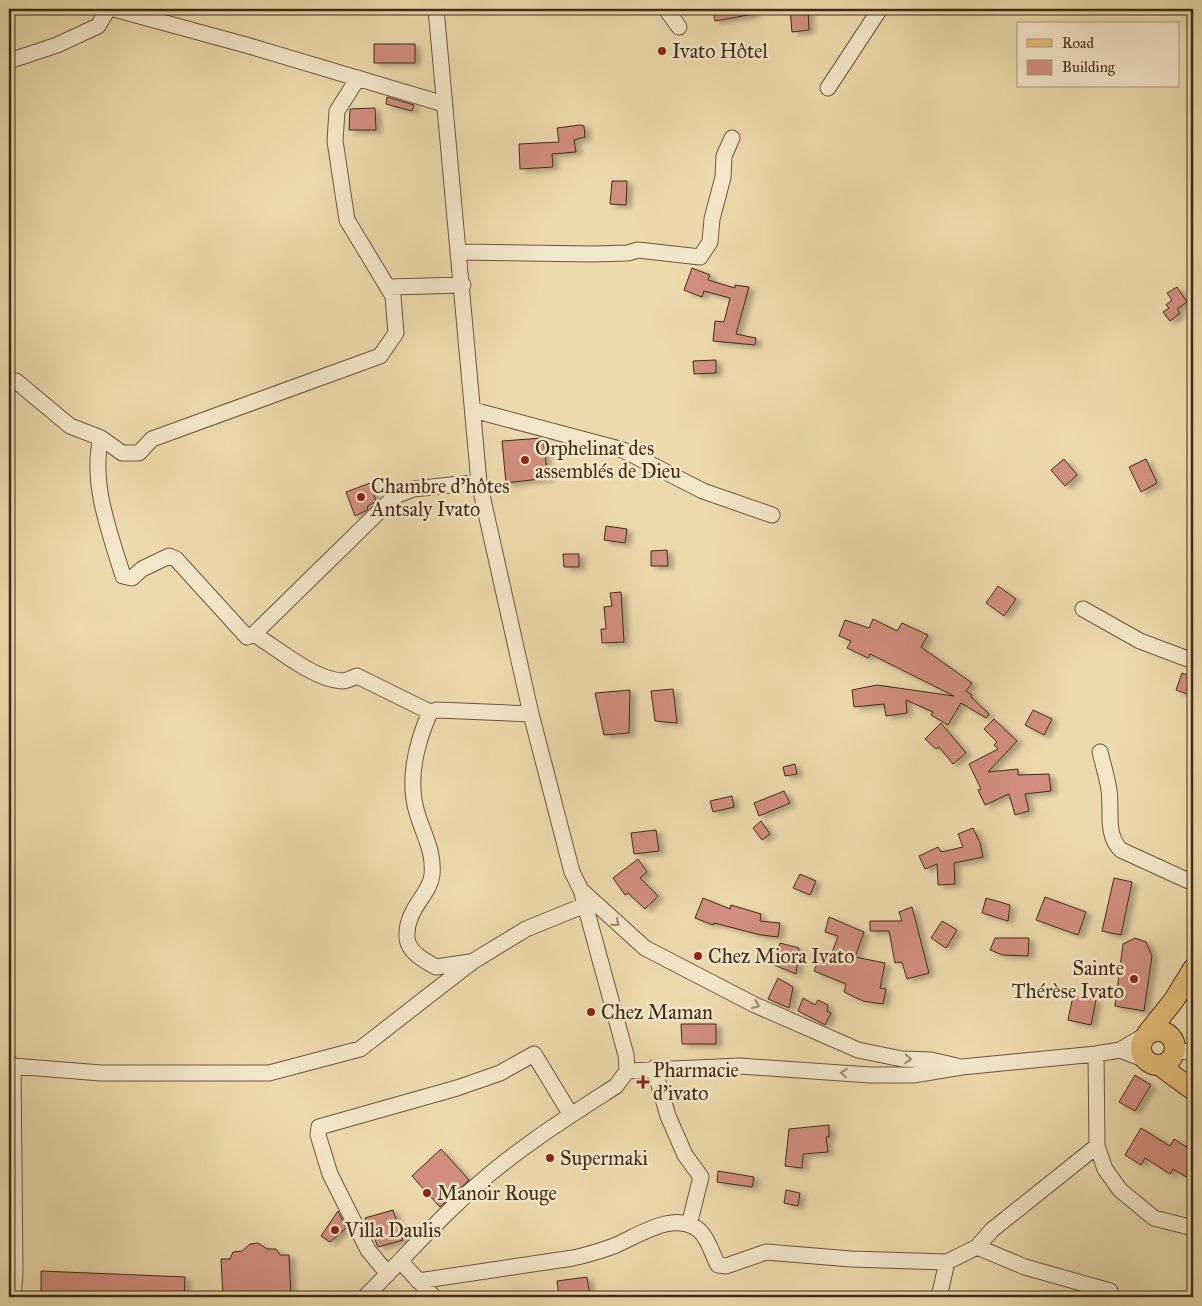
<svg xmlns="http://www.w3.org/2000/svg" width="1202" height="1306" font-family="'IM FELL Great Primer',serif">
  <defs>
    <filter id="shadow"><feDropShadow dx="5.5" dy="3" stdDeviation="2.5" flood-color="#0004"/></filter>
  </defs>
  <rect width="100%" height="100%" fill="#eddaac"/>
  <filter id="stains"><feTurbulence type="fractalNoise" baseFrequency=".004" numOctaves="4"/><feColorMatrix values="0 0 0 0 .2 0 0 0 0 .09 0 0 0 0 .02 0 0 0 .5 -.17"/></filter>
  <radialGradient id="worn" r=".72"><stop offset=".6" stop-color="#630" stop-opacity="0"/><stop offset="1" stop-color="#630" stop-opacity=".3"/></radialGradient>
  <path fill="#d18e7e" stroke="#412b18" filter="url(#shadow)" d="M713,9H754V14L715,21Z
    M790,9H808L809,30L792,32Z
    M374,44H415V63H374Z
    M387,97L414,105L412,111L386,104Z
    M375,108L376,130H349L350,109Z
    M580,125L584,126L585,137L574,140L576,152L552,154L553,167L520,169L519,144L559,142L557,128Z
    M612,181H627L626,205L610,204Z
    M692,268L710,275L708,280L735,288V285L749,287L736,334L756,338L755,345L713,341L715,321L724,322L730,298L704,291L702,297L684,290Z
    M1177,287L1187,302L1177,309L1180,313L1170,321L1163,312L1169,308L1166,305L1172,300L1167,293Z
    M716,360V373L694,374L693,361Z
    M543,438L548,478L506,483L502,441Z
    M1064,459L1077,475L1065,486L1051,470Z
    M1146,459L1157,483L1141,492L1129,467Z
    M370,483L376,501L368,506L367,510L355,516L346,492Z
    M606,526L627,529L625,543L604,540Z
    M667,550L668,566H651V551Z
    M563,554H579V567H564Z
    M998,586L1016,599L1004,616L986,603Z
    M621,592L624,642L602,643L601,629H606L604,607L612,606L610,593Z
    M873,619L897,631L902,623L928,635L921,647L972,683L966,691L972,695L971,697L989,714L986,718L961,703L948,725L931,715L933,712L906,700L907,713L886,716L884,704L854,707L852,690L877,685L954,696L870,654L868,658L847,648L851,641L839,636L845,620L869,628Z
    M1182,673L1193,677V696L1176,690Z
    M673,689L677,723L655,721L651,691Z
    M630,690L629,733L604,735L595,693Z
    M1033,710L1052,719L1044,735L1025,725Z
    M994,719L1017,741L988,772L1018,769V775L1049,774L1051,791L1025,794L1029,811L1015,815L1009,794L985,805L978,790L981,789L969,764L998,749L994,745L997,742L984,729Z
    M941,723L966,753L953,764L939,747L936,749L925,739Z
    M795,764L797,774L785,776L783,767Z
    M784,791L790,803L759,816L754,803Z
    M732,796L734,807L713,812L710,801Z
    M761,821L770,834L762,840L753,828Z
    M973,828L980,843L983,857L954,863L955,884L938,885L937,864L925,869L919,856L938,847L941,852L963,847L958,834Z
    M656,830L659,851L634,854L631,833Z
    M638,859L647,872L640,878L658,896L645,909L628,893L625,895L613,878Z
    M800,874L816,881L810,895L793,888Z
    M1114,878L1132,882L1121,935L1102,931Z
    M1045,897L1086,912L1078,935L1036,920Z
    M703,898L730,909L731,905L761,914L760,921L780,923L778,937L761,935L714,923L713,925L695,918Z
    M986,898L1010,905L1008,921L982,913Z
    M912,907L929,973L907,979L902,962L895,963L889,931H870V921H902L899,912Z
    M829,917L864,932L855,957L885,963L880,988L886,989L883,1004L863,1001L844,992L846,984L814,971L821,954L830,958L838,936L825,932Z
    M942,921L957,930L946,948L931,938Z
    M995,938H1029L1028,956L1003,955L990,950Z
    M1135,938L1146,942L1152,956L1144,1011L1115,1006L1123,944Z
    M780,943L799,948L796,974L774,965Z
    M778,978L793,987L789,1008L768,999Z
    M1073,996L1096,1000L1091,1025L1068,1020Z
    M803,998L815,1005L818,1000L828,1005L827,1011L831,1013L825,1025L798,1011Z
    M681,1024H716V1044H682Z
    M1135,1075L1151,1085L1135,1111L1119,1102Z
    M829,1125V1137H826L828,1152L803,1154L802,1168L785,1166L789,1129Z
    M1141,1128L1170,1146L1174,1139L1193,1151V1181L1173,1169L1170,1174L1145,1158L1141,1165L1125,1155Z
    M441,1149L469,1180L440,1207L412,1176Z
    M718,1171L754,1177L752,1187L717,1182Z
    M786,1190L800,1193L798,1206L784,1203Z
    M393,1210L403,1240L378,1247L365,1218Z
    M338,1211L346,1228L330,1242L321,1236Z
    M258,1243L267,1249H276L280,1255H289L291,1297H223L221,1259H230L233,1252L242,1251L250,1244Z
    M41,1271L185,1277L184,1297H41Z
    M587,1277L590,1297H559L557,1281Z"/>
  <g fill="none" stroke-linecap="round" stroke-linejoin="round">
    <g stroke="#6c573d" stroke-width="17">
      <path id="minor" d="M114,9L246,45L444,104
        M436,9L479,482L531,714L572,872L581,890L626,1055L627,1071
        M666,9L679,27
        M9,61L57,45L98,26L108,9
        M828,88L880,9
        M460,252L593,254L628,253L638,250L700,257L710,242L712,219L723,177L724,156L732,138
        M389,287L463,285
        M16,381L70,426L101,438C90,483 110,533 123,576L132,578L142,569L169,556L176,559L247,637L254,634L395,496L413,489L479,482
        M473,410L623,450L703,491L772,515
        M101,438L122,453H139L152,439L380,356L396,333L393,296L347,220L335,141L337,111L358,78
        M1083,609L1140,641L1193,661
        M254,634C278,649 313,679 342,681C347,681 352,678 357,676L430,712
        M1100,752C1103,764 1107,777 1109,790C1112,810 1105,835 1121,850L1193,883
        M581,890L645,948L755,1005L858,1050L902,1059L931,1060L957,1066
        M470,962L436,967C425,961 408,952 407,938C405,909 430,895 432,875C434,852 425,838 418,816C406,781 416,744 430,712L437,710L531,714
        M1120,1050L1146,1060
        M1175,1051L1193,1052
        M1096,1054L1097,1146L1105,1169L1120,1190L1154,1218L1193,1228
        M9,1062L13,1066L101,1073H269L360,1049L472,962L526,929L585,905
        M654,1068L668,1116L685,1155L701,1177L689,1225
        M627,1071L740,1066L870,1075H913L962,1067L1096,1054L1120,1050L1147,1034
        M977,1247L1025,1267L1110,1291L1107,1297
        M400,1261L434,1297
        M388,1274L368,1250L330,1174L318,1135L319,1127L457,1088L500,1073L534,1054L571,1115
        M418,1281L573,1258C587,1255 600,1251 614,1246C638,1236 675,1209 700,1231C709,1240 712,1254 718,1265L726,1266L766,1252L851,1259L947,1262L977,1247L992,1230L1097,1146
        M13,1297L15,1274L13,1066
        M365,1297C402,1260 436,1221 476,1186C518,1148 568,1117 616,1086L627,1071
        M939,1297L947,1262"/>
    </g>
    <g stroke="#412b18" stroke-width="22">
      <path id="major" d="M1141 1048a17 17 0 1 1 34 0a17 17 0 1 1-34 0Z
        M1147,1034L1174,1000L1193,969
        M1159,1065L1193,1090"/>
    </g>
    <use href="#minor" stroke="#f3e7c9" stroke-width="15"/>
    <use href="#major" stroke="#e6bd76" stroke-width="20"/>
  </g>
  <defs><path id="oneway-chevron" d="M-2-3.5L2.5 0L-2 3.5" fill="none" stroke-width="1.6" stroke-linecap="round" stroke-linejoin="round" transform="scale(1.25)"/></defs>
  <g stroke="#9a8970">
    <use href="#oneway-chevron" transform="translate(616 923) rotate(41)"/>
    <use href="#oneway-chevron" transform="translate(756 1005) rotate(24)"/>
    <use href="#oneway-chevron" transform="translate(908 1059) rotate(4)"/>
    <use href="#oneway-chevron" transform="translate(844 1073) rotate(-175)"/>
  </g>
  <g fill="#8f2418" stroke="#f3e7c9" stroke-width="2">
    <circle cx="662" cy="51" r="5"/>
    <circle cx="525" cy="460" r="5"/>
    <circle cx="361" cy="497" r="5"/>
    <circle cx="698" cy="956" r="5"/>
    <circle cx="1134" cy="979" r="5"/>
    <circle cx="591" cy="1012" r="5"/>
    <path d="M640.5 1074.5h5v5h5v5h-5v5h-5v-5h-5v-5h5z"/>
    <circle cx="550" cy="1158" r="5"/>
    <circle cx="427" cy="1193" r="5"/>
    <circle cx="335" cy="1230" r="5"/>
  </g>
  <g text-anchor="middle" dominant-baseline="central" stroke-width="5" stroke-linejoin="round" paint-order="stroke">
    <g font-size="20" fill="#412b18" stroke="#f3e7c9" text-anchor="start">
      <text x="672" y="51">Ivato Hôtel</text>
      <text x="535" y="448">Orphelinat des<tspan x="535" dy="23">assemblés de Dieu</tspan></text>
      <text x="371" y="486">Chambre d'hôtes<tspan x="371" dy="23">Antsaly Ivato</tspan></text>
      <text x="708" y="956">Chez Miora Ivato</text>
      <text x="1124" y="968" text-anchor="end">Sainte<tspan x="1124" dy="23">Thérèse Ivato</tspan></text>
      <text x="601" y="1012">Chez Maman</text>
      <text x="653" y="1070">Pharmacie<tspan x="653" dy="23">d'ivato</tspan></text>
      <text x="560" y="1158">Supermaki</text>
      <text x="437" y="1193">Manoir Rouge</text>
      <text x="345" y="1230">Villa Daulis</text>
    </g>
  </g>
  <rect width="1202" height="1306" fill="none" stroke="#eddaac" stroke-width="30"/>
  <rect x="10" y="10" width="1182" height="1286" fill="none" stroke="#412b18" stroke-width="2.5"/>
  <rect x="15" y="15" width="1172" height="1276" fill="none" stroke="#412b18"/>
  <rect x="1017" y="22" width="162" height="65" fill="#f3e7c9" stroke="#ac9c82"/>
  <rect x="1027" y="39" width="25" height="8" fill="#e6bd76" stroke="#ac9c82"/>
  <text x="1062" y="48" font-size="15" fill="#412b18">Road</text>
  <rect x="1027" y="60" width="25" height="15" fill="#d18e7e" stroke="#ac9c82"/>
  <text x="1062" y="72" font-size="15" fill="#412b18">Building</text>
  <rect width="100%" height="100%" filter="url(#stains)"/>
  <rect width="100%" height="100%" fill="url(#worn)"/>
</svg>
